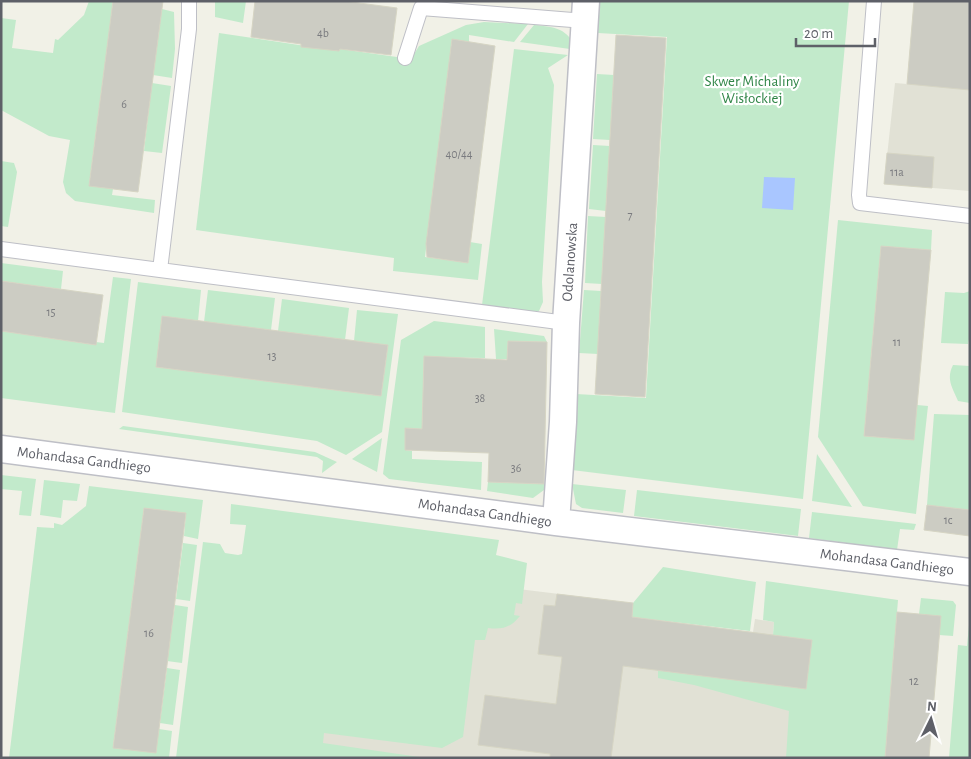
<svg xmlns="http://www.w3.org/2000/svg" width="971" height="759" font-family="'Alegreya Sans',sans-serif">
  <rect width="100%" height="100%" fill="#f1f1e7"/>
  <path fill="#e1e1d5" d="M914,1H970V191L884,184L895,83L907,84Z
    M493,586L633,603L632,617L753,632L755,619L774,622L773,635L859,646L846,758H218Z"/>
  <path fill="#c2eacb" d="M89,1H113L89,185L113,189L112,195L155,200L154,213L75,201L66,193L63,182L70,140L49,136L1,110V18L16,20L12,48L53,53L55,39L58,40L84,15Z
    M215,1H246L243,23L215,17Z
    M600,1H849L803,499L572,470L576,394L646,398L667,37L598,33Z
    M162,9L174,12L175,49L172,78L153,75Z
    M484,22L528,24L514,42L469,35V42L452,39L425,257L468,263L470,242L482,244L478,280L393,271L394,258L196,230L219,33L339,51L340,49L411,59L419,46L466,25Z
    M534,25C556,27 567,28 577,50L520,42Z
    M514,49L568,55L548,68L554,85L542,282L543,302L539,311L531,313L482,305Z
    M597,74L614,75L610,140L593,139Z
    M152,83L171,86L162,153L144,151Z
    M593,145L610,146L606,211L589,209Z
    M1,161L14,163L17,172L8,227L1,226Z
    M588,216L606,217L602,284L585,283Z
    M838,220L932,230L931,250L881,246L864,436L913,440L917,405L928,406L916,514L863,506L818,437Z
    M1,263L63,271L61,289L1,281Z
    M113,277L131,279L115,413L1,398V331L95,345L96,342L104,343Z
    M138,282L201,290L198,321L162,317L156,367L381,396L388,346L354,341L357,310L398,314L382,432L346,455L317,441L122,412Z
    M208,290L275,298L271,330L204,322Z
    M584,290L601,291L598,354L579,353Z
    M970,291V334L968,344L941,343L945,292L964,293Z
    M282,299L349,308L345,340L278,331Z
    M434,321L485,327V358L424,357L422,429L405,428V450L412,451V459L482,462L481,490L389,479L383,474L401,340Z
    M494,329L544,336L547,342L508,341L507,359H496Z
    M953,365L970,366V403L958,401C952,387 946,379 953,365Z
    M934,414L970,415V510L927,505Z
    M123,426L315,452L337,462L322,473L323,461L317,457L119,429Z
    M382,438L377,472L352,459Z
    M817,454L852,507L812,501Z
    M1,475L36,479L31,516L19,515L22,491L1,489Z
    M44,480L80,484L77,501L63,500L61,518L40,515Z
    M488,482L546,484L544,490L533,498L487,491Z
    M572,484L626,490L623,513L582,508L576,504Z
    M89,486L203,500L198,539L184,536L186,513L144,508L113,747L159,729L172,731L169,758H9L37,527L54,528V523L62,525L86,506Z
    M637,490L801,509L798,536L634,516Z
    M231,504L499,540L496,555L527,563L522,604L516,603L514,615L520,616C511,627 503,630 488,628L485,640H475L463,737L442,748L324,733L323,743L426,758H176L203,542L220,544L225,553L238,555L242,554L246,525L230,524Z
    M812,512L916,524L914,530L900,529L897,550L809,538Z
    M183,543L197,545L190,601L176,599Z
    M663,567L756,582L750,631L632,617L633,603Z
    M766,581L898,600L885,758H786L789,711L694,685L658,678V670L806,689L812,640L773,635L774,622L763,620Z
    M921,598L953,601L956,605L953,636L939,635L919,614Z
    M175,605L188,607L182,663L167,661Z
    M970,615V758H949L958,645L967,646Z
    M167,668L180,670L173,725L160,723Z"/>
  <path fill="#a9c6ff" d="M764,177L795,178L793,210L762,208Z"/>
  <path fill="#ccccc3" stroke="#d6d5c4" d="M113,1H163L138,192L89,186Z
    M255,1H344L397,8L391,55L340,49L339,51L301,47V44L251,37Z
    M914,1H970V90L907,84Z
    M616,35L666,38L645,397L595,394Z
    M452,39L495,46L468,263L427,257L426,244Z
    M887,153L934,157L932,188L884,184Z
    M881,246L931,250L914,440L864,436Z
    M1,281L103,295L96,345L1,331Z
    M162,316L388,345L381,396L156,367Z
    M508,341L547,342L544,484L488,482L489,453L405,450V428L422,429L424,356L507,360Z
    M927,505L970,510V536L924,530Z
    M144,508L186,513L156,753L113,748Z
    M557,594L633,603L632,617L812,640L806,689L623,666L611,758H550V754L478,745L485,695L556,704L562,657L538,654L544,605L555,606Z
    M897,612L941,616L929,758H885Z"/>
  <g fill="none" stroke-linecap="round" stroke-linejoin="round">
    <g stroke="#bebfc6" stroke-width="16">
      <path id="service" d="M189,1V29L160,270L566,323
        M874,1L859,195L860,203L970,216
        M405,58L421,8L585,21
        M1,249L160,270"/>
    </g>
    <g stroke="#bebfc6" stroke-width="29">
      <path id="minor" d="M1,449L556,522L970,572
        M556,522L563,422L566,323L586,1"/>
    </g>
    <use href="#service" stroke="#fff" stroke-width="14"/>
    <use href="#minor" stroke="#fff" stroke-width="26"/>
  </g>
  <g text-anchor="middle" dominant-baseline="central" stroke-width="4.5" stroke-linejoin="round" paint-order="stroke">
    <g font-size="12" fill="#7a7b7f">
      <text x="323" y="33">4b</text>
      <text x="124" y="104">6</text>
      <text x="459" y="154">40/44</text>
      <text x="897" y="172">11a</text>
      <text x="630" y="215">7</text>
      <text x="51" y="312">15</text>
      <text x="897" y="342">11</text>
      <text x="272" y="356">13</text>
      <text x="480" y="398">38</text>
      <text x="516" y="468">36</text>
      <text x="948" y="520">1c</text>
      <text x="149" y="633">16</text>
      <text x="914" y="681">12</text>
    </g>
    <g font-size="15" fill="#308547" stroke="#fff">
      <text x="752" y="81">Skwer Michaliny<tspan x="752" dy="17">Wisłockiej</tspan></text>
    </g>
    <g font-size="15" fill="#5e6068" stroke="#fff">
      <text transform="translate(570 262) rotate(-86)">Odolanowska</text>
      <text transform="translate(84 460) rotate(7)">Mohandasa Gandhiego</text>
      <text transform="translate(485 513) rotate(8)">Mohandasa Gandhiego</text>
      <text transform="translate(887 562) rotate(7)">Mohandasa Gandhiego</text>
    </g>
  </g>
  <rect width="971" height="759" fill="none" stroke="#5e6068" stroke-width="5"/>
  <g transform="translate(931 719) rotate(5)" stroke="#ffffff" stroke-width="4" paint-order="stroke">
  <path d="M0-4L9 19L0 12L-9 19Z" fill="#5e6068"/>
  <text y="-8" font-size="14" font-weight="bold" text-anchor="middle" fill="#5e6068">N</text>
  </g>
  <path d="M796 38v8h79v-8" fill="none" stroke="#5e6068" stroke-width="2.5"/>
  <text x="804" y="38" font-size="15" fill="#5e6068" stroke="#ffffff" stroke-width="4" paint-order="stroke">20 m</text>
</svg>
